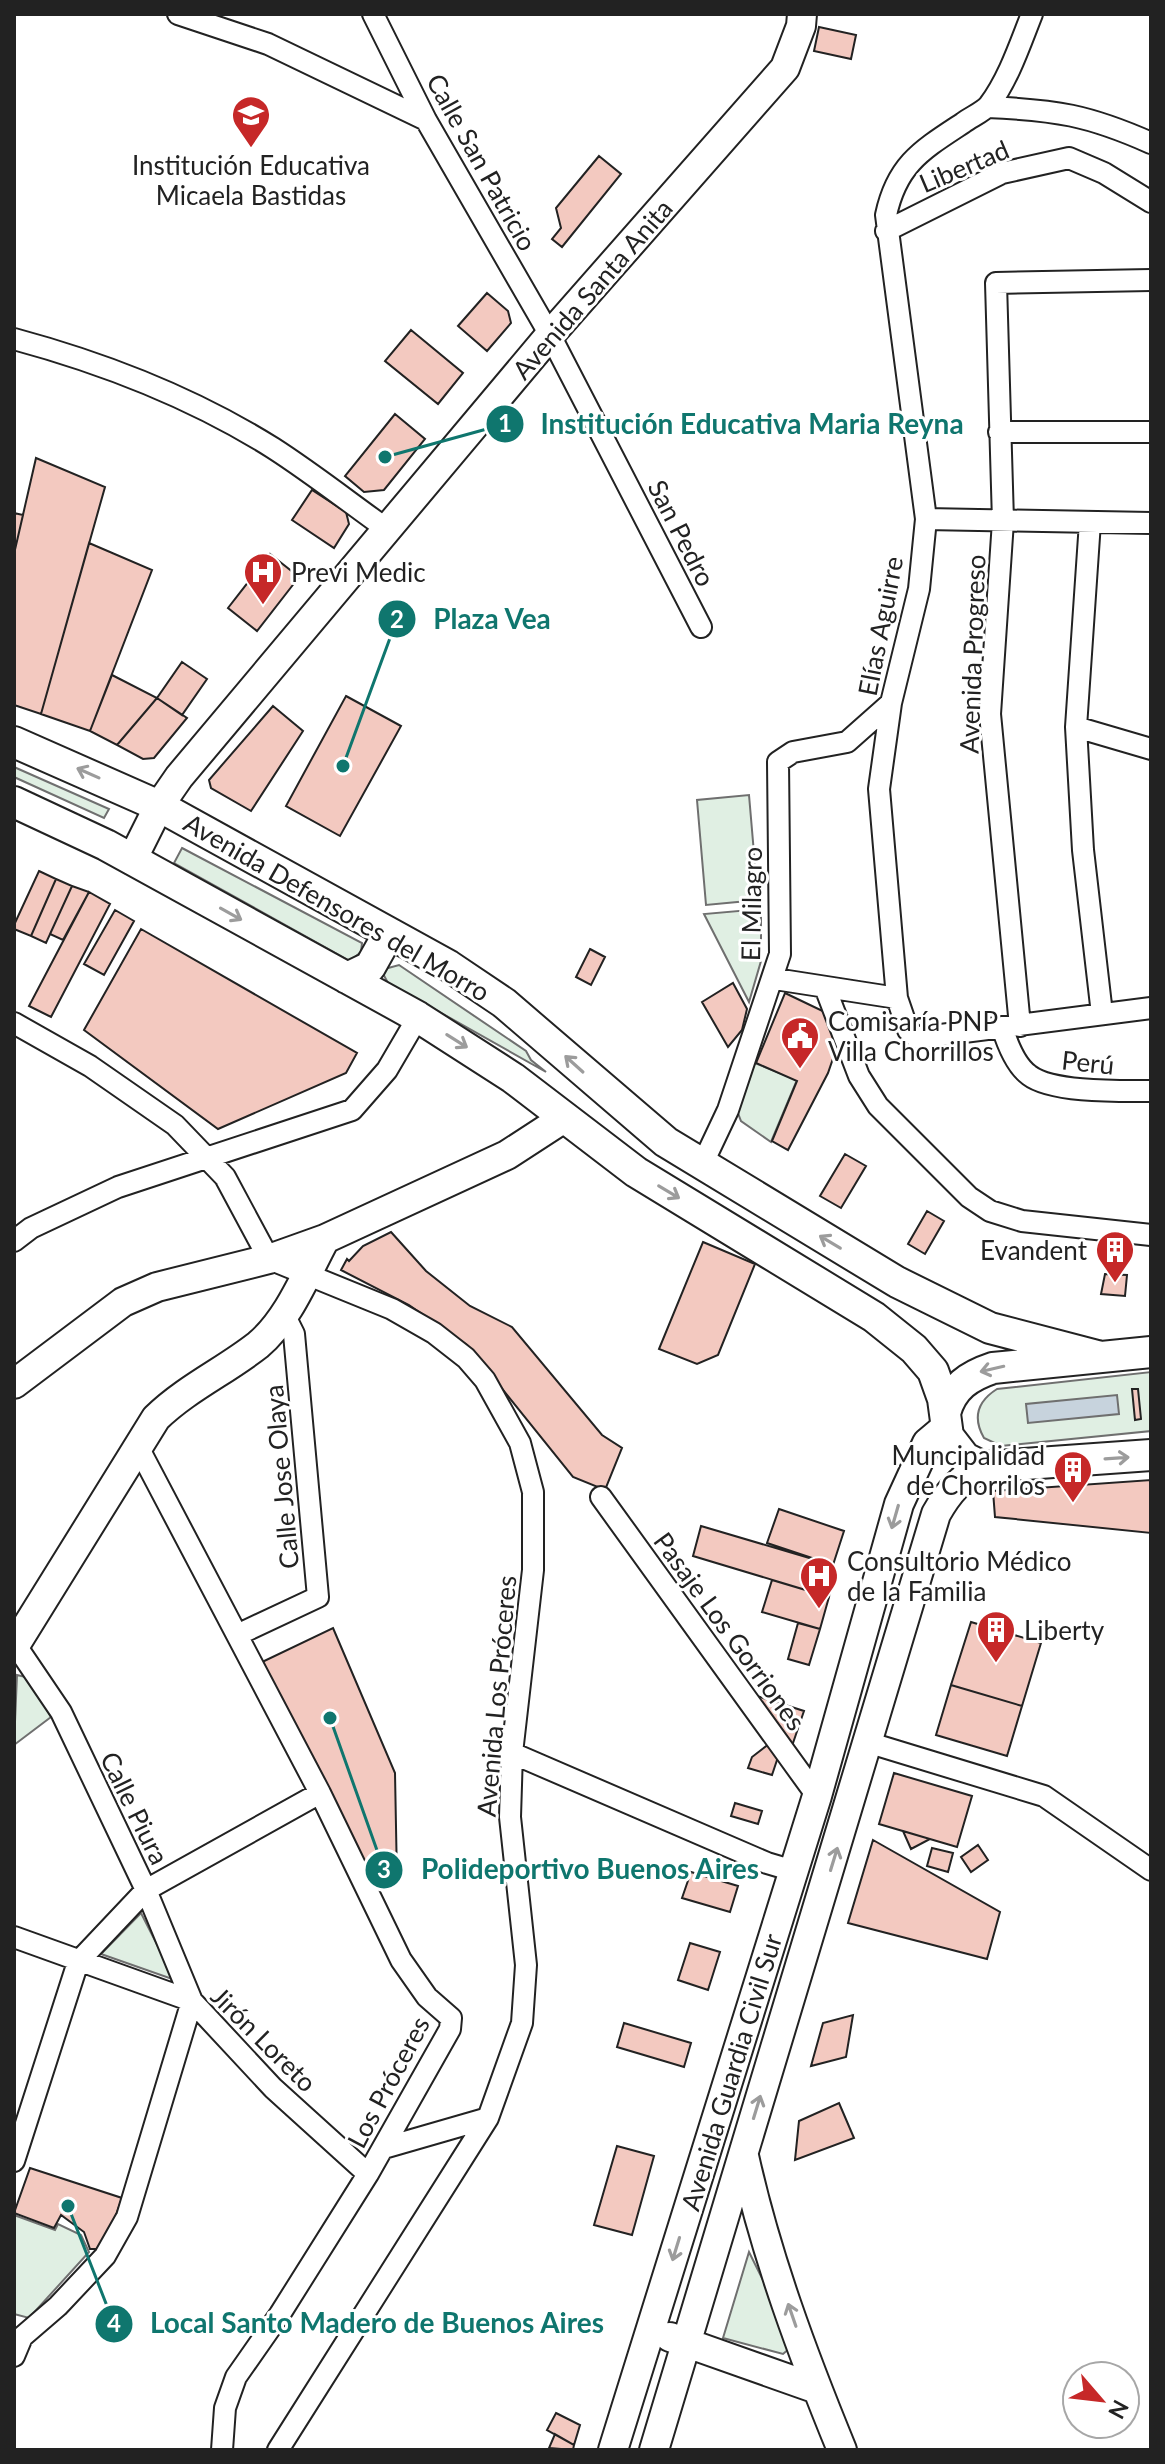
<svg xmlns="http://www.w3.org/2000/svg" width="1165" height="2464" font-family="Lato,sans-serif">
  <rect width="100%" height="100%" fill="#fff"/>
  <path fill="#e0efe3" stroke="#6f6f6f" stroke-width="2" d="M14,767L109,809L104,818L14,777Z
    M749,795L758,900L706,905L697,800Z
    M182,848L362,943L361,952L350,961L174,863Z
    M761,909V961L749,1002L704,914Z
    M399,965L526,1051L531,1060L546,1072L388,983L381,970Z
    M755,1063L797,1080L771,1142L741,1121L736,1108Z
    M1151,1372V1431L1001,1446L984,1438C972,1417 978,1401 997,1389Z
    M17,1675L30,1678L51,1717L14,1745Z
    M141,1913L175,1980L101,1954Z
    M14,2215L55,2230L58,2224L81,2235L89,2252L29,2318L14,2314Z
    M749,2252L790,2335V2348L783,2354L723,2338Z"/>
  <path fill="#c7d3dd" stroke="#6f6f6f" stroke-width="2" d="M1117,1395L1119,1414L1028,1423L1026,1404Z"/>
  <path fill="#f3c9c0" stroke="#222" stroke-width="2" d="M819,27L856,35L851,59L814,51Z
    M599,156L621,174L562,247L552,239L561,228L556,208Z
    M487,293L508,311L511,323L487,351L458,326Z
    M411,330L463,373L438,404L385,361Z
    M395,414L425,439L384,490L364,492L345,476Z
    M36,458L105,487L41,714L14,705V554Z
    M312,490L346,512L349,524L334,548L292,520Z
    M14,513L23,515L14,554Z
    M89,543L152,570L90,731L41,714Z
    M270,554L299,577L257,631L228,608Z
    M182,662L207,679L182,715L157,698Z
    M112,675L157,698L117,745L90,731Z
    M346,696L401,726L340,836L286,806Z
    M157,698L187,718L154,758L143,759L117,745Z
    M273,706L303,731L251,811L211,788L209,780Z
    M39,871L56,879L31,936L14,929V925Z
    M56,879L72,886L46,943L31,936Z
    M72,886L89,892L63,940L50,934Z
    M89,892L110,904L51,1017L29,1006Z
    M115,910L134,921L104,975L84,964Z
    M141,929L357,1053L346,1073L218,1129L84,1030Z
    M590,949L605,957L591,985L576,977Z
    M733,983L747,1009L742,1030L728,1047L702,1002Z
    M785,993L831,1015L840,1038L828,1073L788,1150L772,1141L797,1081L756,1063Z
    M845,1154L866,1166L841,1208L820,1196Z
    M927,1211L944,1221L925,1254L908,1244Z
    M391,1232L426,1271L470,1306L512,1327L602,1435L622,1448L605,1490L573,1477L467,1345L409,1305L341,1270L347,1259L349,1261L363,1246Z
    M703,1242L755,1264L718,1355L697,1364L659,1349Z
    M1105,1274L1127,1275L1125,1296L1101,1294Z
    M1132,1389H1138L1141,1419L1135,1420Z
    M1151,1480V1533L995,1517L993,1491Z
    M779,1509L844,1531L833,1565L767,1543Z
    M701,1526L833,1565L829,1597L693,1556Z
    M772,1580L829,1597L820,1629L762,1612Z
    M971,1622L1041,1643L1022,1706L951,1685Z
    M798,1623L820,1629L809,1665L788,1659Z
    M333,1628L395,1773L397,1880L372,1885L260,1663Z
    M951,1685L1022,1706L1007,1756L936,1735Z
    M757,1696L804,1711L793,1743H785L756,1701Z
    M769,1744L778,1757L772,1775L748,1768L752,1757Z
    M894,1773L972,1796L957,1847L879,1824Z
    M735,1803L762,1811L758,1824L731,1816Z
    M903,1831L930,1839L911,1849Z
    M873,1840L1000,1912L987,1959L848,1923Z
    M978,1845L988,1860L971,1872L961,1857Z
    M932,1848L953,1853L948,1872L927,1866Z
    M691,1872L738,1886L730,1912L682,1898Z
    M690,1943L720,1952L708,1990L678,1980Z
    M853,2015L846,2057L811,2066L823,2023Z
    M624,2023L691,2043L684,2067L617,2047Z
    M839,2103L854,2138L795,2160L799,2121Z
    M617,2146L654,2156L632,2235L594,2225Z
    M30,2168L122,2198L104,2249H90L84,2232L61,2215L54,2228L14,2213Z
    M556,2413L580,2425L574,2445L547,2430Z
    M555,2434L574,2445L573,2450L549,2448Z"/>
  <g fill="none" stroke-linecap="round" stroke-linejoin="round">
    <g stroke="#222" stroke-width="24">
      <path id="street" d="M178,14L268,44L426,120
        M373,14L426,120L550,335L701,627
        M1032,14C1020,44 1009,78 989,105C983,112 971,117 963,123C922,150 897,164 886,215L926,519L919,589L891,703L879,789L897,998L908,1030L917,1038L1151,1008
        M987,107C1056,110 1088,115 1151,143
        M886,231L1002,173L1069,158L1104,173L1151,202
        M14,339C103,363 195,399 273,448C312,473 350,503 388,530
        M999,432H1151
        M926,519L1151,523
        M1090,522L1076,727L1083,850L1102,1014
        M1076,727L1151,749
        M775,979L897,998
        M826,990L859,1076L878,1106L969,1197L990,1211L1022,1221L1151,1235
        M14,1023L90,1066L175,1125L225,1177L269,1259L392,1309L434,1333L466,1358L485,1380L520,1443L533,1492V1570L512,1753L510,1817L526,1965L522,2023L488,2118L278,2450
        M1020,1026L990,714L1003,521L996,283L1151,280
        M1002,1027C1007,1043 1015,1065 1029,1075C1052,1093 1122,1091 1151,1091
        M702,1165L728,1110L780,954L778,762L793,752L847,742L891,703
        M14,1241L31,1228L118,1187L352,1110L387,1070L418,1017
        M137,1445L320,1793L401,1960L427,1997L451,2018L450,2029L368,2174L280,2314L236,2377L225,2408L222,2450
        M601,1497L817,1796
        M237,1635L318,1597L294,1334L284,1314
        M870,1743L1044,1796L1151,1870
        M512,1753L767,1863L794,1871
        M14,1937L192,2001L273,2088L368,2174
        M384,2148L488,2118
        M14,2161L78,1962L146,1890L320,1793
        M14,2356L22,2337L58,2306L105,2256L127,2217L192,2001L146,1890L61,1712L15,1644"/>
    </g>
    <g stroke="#222" stroke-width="32">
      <path id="secondary" d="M132,860L159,806L179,777L550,335L785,68L801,26L802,14
        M14,1384L123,1302L157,1287L269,1259L325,1239L507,1155L564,1118
        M14,1647L156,1418C187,1388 225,1371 258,1345C289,1319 306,1274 325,1239
        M744,2156C766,2256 803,2355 842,2450
        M670,2337L817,2389
        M613,2450L817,1796L899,1504L927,1443L946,1427
        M654,2450L936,1514C949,1491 960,1479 983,1467"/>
    </g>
    <g stroke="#222" stroke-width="34">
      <path id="primary" d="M14,742L159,806L449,966L504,1003L666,1142L897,1282L990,1328L1097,1356
        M14,802L106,845L418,1017L513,1078L636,1172L874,1317L914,1349L933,1371L943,1399L948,1436L965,1458L983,1467L1151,1455
        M347,978L370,967L389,933
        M945,1413C952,1387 969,1376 993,1368L1151,1352"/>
    </g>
    <use href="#street" stroke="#fff" stroke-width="20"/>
    <use href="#secondary" stroke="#fff" stroke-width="28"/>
    <use href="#primary" stroke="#fff" stroke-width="30"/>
  </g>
  <defs><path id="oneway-shaft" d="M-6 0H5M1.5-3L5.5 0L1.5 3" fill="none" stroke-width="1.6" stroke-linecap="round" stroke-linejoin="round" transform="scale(2)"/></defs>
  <g stroke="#9c9c9c">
    <use href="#oneway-shaft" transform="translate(88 773) rotate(-156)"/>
    <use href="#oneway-shaft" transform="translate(231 914) rotate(29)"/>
    <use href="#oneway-shaft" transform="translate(457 1041) rotate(32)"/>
    <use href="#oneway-shaft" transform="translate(574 1064) rotate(-138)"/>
    <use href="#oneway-shaft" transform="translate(669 1192) rotate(31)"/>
    <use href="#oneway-shaft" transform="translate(830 1242) rotate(-149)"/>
    <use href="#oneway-shaft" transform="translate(992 1369) rotate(167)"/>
    <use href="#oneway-shaft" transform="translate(1117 1458) rotate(-4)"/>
    <use href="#oneway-shaft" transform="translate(895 1517) rotate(106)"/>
    <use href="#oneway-shaft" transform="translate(834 1859) rotate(-73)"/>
    <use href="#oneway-shaft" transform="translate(757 2107) rotate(-73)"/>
    <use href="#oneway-shaft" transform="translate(676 2249) rotate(107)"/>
    <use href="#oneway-shaft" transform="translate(792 2315) rotate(-109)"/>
  </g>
  <defs>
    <g id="school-pin" transform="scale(2)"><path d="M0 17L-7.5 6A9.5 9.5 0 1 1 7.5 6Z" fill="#c62828" stroke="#fff"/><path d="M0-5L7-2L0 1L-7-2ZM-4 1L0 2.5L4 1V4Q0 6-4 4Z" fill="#fff"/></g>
    <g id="hospital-pin" transform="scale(2)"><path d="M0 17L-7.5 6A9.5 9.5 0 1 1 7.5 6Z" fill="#c62828" stroke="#fff"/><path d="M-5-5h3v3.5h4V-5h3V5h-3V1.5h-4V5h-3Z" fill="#fff"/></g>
    <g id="civic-pin" transform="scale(2)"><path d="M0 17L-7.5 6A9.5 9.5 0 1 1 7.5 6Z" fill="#c62828" stroke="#fff"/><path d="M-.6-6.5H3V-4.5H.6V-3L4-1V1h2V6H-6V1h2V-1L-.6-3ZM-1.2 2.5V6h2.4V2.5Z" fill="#fff"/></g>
    <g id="building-pin" transform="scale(2)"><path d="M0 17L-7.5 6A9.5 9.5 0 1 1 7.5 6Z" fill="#c62828" stroke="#fff"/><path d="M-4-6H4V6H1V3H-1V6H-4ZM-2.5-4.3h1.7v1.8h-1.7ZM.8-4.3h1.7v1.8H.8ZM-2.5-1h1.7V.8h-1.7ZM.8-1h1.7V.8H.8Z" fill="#fff"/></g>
  </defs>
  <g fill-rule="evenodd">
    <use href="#school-pin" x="251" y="115"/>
    <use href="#hospital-pin" x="263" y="572"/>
    <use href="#civic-pin" x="800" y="1036"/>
    <use href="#building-pin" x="1115" y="1250"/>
    <use href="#building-pin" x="1073" y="1470"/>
    <use href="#hospital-pin" x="819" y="1576"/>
    <use href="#building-pin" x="996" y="1630"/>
  </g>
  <g text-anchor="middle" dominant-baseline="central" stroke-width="6" stroke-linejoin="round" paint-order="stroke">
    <g font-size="26" fill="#222" stroke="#fff">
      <text transform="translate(482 162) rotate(61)">Calle San Patricio</text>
      <text transform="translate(964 166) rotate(-23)">Libertad</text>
      <text transform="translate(592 289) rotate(-49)">Avenida Santa Anita</text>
      <text transform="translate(682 533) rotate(63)">San Pedro</text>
      <text transform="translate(880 626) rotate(-79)">Elías Aguirre</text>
      <text transform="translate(972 654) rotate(-88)">Avenida Progreso</text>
      <text transform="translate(751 904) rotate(-89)">El Milagro</text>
      <text transform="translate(337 907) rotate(30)">Avenida Defensores del Morro</text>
      <text transform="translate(1088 1062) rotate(6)">Perú</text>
      <text transform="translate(281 1477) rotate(-95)">Calle Jose Olaya</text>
      <text transform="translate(730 1631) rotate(54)">Pasaje Los Gorriones</text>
      <text transform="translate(496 1696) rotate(-85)">Avenida Los Próceres</text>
      <text transform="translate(135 1808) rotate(64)">Calle Piura</text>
      <text transform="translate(264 2039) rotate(45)">Jirón Loreto</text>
      <text transform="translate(731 2072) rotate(-73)">Avenida Guardia Civil Sur</text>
      <text transform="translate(388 2082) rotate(-62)">Los Próceres</text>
    </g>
    <g font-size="26" fill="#222" stroke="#fff" text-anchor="start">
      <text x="251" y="165" text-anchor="middle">Institución Educativa<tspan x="251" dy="30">Micaela Bastidas</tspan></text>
      <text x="291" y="572">Previ Medic</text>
      <text x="828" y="1021">Comisaría PNP<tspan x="828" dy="30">Villa Chorrillos</tspan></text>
      <text x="1087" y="1250" text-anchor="end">Evandent</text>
      <text x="1045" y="1455" text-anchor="end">Muncipalidad<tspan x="1045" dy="30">de Chorrilos</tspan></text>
      <text x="847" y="1561">Consultorio Médico<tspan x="847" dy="30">de la Familia</tspan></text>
      <text x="1024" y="1630">Liberty</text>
    </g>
  </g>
  <path fill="none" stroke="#0f766e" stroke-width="3" d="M385 457L505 424M343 766L397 619M330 1718L384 1870M68 2206L114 2324"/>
  <g fill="#0f766e" stroke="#fff" stroke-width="3">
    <circle cx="385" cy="457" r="8"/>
    <circle cx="343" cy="766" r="8"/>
    <circle cx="330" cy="1718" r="8"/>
    <circle cx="68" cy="2206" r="8"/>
    <circle cx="505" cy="424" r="20"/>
    <circle cx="397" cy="619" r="20"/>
    <circle cx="384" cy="1870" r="20"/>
    <circle cx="114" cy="2324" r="20"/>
  </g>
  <g font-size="24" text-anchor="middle" font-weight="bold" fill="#fff">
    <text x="505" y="432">1</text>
    <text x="397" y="628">2</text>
    <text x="384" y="1878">3</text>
    <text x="114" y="2332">4</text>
  </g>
  <g font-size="28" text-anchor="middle" font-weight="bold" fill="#0f766e" stroke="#fff" stroke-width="6" stroke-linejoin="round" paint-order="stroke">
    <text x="752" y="434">Institución Educativa Maria Reyna</text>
    <text x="492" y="629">Plaza Vea</text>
    <text x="590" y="1879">Polideportivo Buenos Aires</text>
    <text x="377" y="2333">Local Santo Madero de Buenos Aires</text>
  </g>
  <rect width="1165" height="2464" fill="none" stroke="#222222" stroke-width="32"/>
  <g transform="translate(1101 2400) rotate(118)"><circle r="38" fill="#ffffff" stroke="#a7a7a7" stroke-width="2"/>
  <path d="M0-6L14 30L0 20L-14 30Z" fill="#c62828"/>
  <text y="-12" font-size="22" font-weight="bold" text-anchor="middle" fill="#222222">N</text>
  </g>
</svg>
